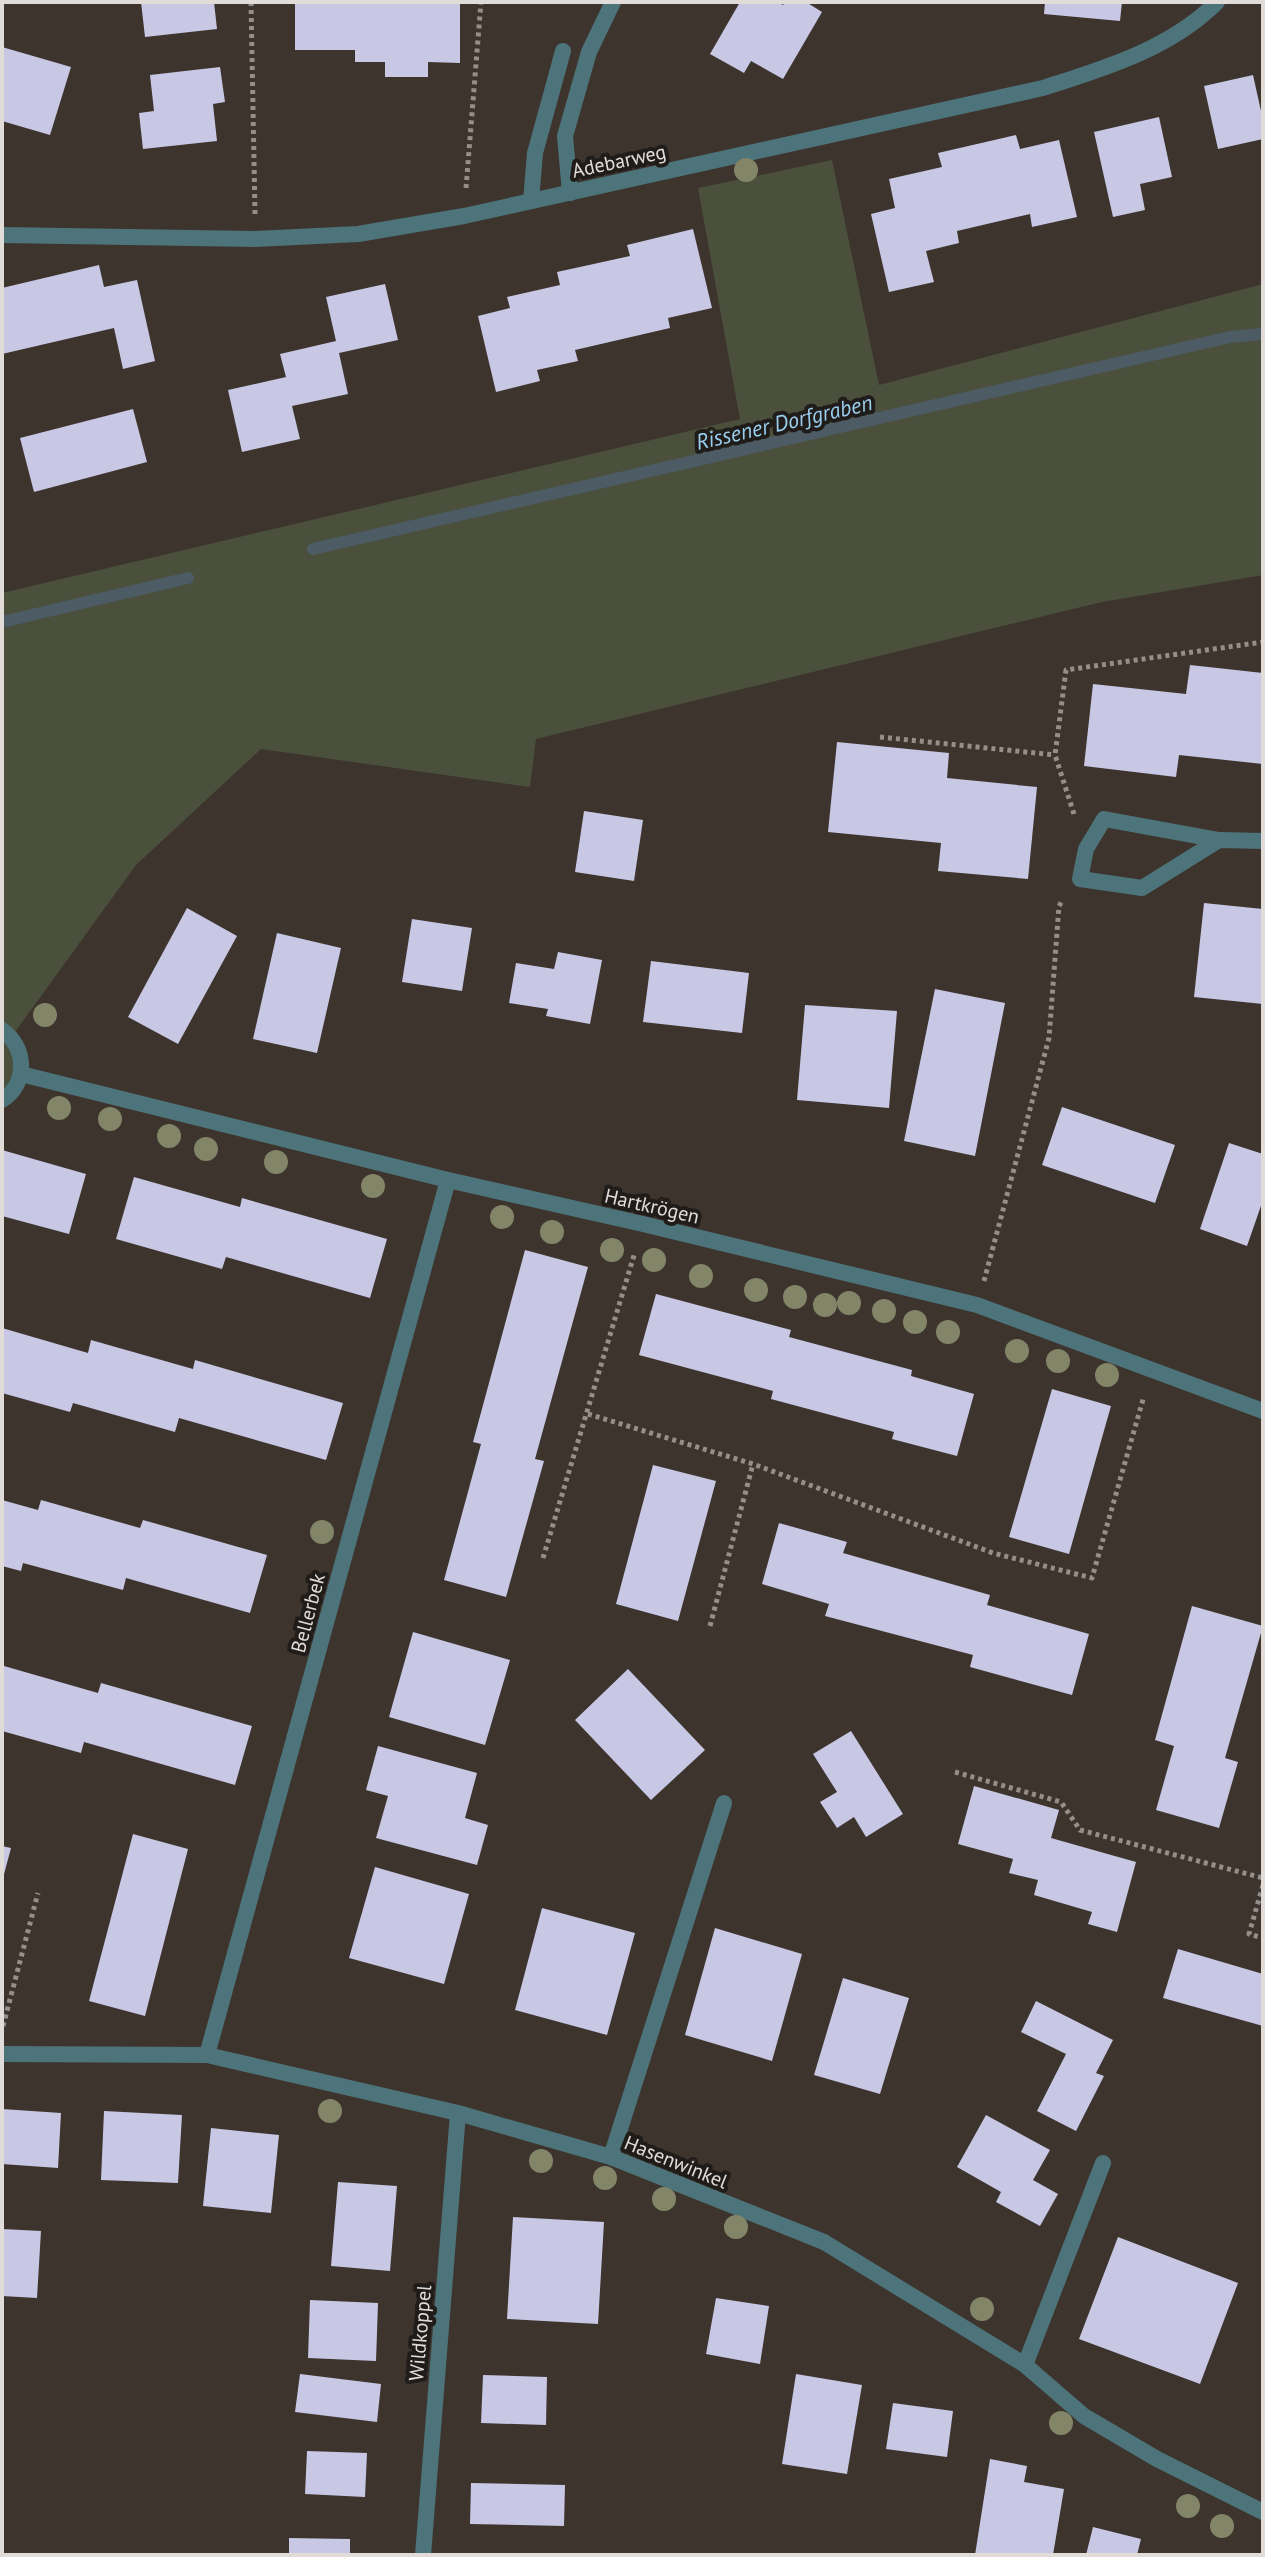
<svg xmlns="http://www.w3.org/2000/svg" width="1265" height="2557" font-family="'PT Sans',sans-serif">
  <rect width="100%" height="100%" fill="#3d342e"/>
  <path fill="#4b503d" d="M832,160L879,385L1263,284V575L1102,602L536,739L530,787L261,749L136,865L12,1036L22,1060L2,1100V593L740,419L698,188Z"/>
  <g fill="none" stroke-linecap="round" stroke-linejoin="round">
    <path stroke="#4c5b64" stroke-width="12" d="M313,549L1230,337L1263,334
      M2,622L188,578"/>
  </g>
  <path fill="#c8c8e5" d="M141,2H214L217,29L145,37Z
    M295,2H460V63L428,62V77H385V62H355V50H295Z
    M740,2H778L783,5L785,2H806L822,12L783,79L751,61L744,73L710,54Z
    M1045,2H1122L1120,21L1044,14Z
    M2,47L71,67L50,135L2,121Z
    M220,67L225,102L213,104L217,141L143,149L139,113L154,111L150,75Z
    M1253,75L1263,120V139L1218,149L1204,86Z
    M1159,117L1172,177L1140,184L1145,210L1113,217L1094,132Z
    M1016,135L1020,149L1059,140L1077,217L1032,227L1030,214L957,231L959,243L926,251L934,282L889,292L871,214L895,208L889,179L942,167L938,153Z
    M693,229L712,308L668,318L670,328L575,350L578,361L537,370L540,381L496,392L478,316L510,308L507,297L560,285L557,272L630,256L627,245Z
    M99,265L104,287L137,280L155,361L123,369L114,328L2,354V288Z
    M385,284L398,340L339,353L348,394L292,406L300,439L242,452L228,390L286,377L280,354L336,341L326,297Z
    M133,409L147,462L34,492L20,438Z
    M1190,665L1263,673V764L1179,755L1176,777L1084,766L1093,684L1186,694Z
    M837,742L949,753L947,778L1037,787L1028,879L938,871L941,843L828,832Z
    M584,811L643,820L634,881L575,872Z
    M1204,903L1263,909V1004L1194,997Z
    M187,908L237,936L178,1044L128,1017Z
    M412,919L472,928L462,991L402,982Z
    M277,933L341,948L317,1053L253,1039Z
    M558,952L602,960L590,1024L546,1016L548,1009L509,1003L516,963L554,969Z
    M651,961L749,973L742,1033L643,1022Z
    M935,989L1005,1003L975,1156L904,1141Z
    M805,1005L897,1011L889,1108L797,1100Z
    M1062,1107L1175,1145L1155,1203L1042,1165Z
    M1229,1143L1263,1154V1200L1247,1246L1200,1229Z
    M2,1150L86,1174L69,1234L2,1216Z
    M134,1177L240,1207L242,1198L387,1239L370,1298L226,1257L222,1269L116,1239Z
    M525,1250L588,1267L535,1459L544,1461L506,1597L444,1580L481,1444L473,1442Z
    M656,1294L791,1330L789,1337L912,1370L911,1376L974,1394L957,1456L892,1439L894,1432L771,1399L773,1391L639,1355Z
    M2,1328L88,1353L91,1340L193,1369L195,1360L343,1403L326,1460L179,1418L175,1432L73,1403L70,1412L2,1393Z
    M1052,1389L1111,1406L1069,1554L1009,1537Z
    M653,1465L716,1481L678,1621L616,1604Z
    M2,1500L38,1510L41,1500L140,1528L143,1520L267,1555L250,1613L126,1578L123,1590L23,1563L21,1571L2,1566Z
    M779,1523L847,1542L843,1553L990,1595L987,1605L1089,1634L1072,1695L970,1667L973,1655L825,1616L829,1604L762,1584Z
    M1192,1606L1263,1626L1225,1758L1238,1762L1219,1828L1156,1810L1174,1746L1155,1740Z
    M413,1632L510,1660L485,1745L389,1717Z
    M4,1666L98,1693L101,1683L252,1726L235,1785L84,1742L81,1753L2,1731Z
    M628,1669L705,1750L651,1800L575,1720Z
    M851,1731L903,1814L866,1837L854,1817L837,1828L820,1802L837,1792L813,1754Z
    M378,1746L477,1773L465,1818L488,1825L477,1865L376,1838L388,1796L366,1790Z
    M974,1786L1059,1810L1051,1838L1136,1862L1117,1932L1088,1924L1092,1912L1034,1895L1038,1880L1009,1873L1013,1859L958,1844Z
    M133,1834L188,1849L145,2016L89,2001Z
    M2,1846L11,1848L3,1878H2Z
    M375,1867L469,1894L444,1984L349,1958Z
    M542,1908L635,1933L607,2035L515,2010Z
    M715,1928L802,1954L772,2061L685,2035Z
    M1178,1949L1263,1974V2026L1163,1998Z
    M843,1978L909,1998L880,2094L814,2075Z
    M1036,2001L1113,2040L1096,2073L1104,2076L1076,2131L1037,2111L1066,2054L1021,2032Z
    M2,2109L61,2113L58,2168L2,2164Z
    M104,2111L182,2115L178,2183L101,2180Z
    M986,2115L1050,2150L1033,2180L1058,2194L1040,2226L996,2202L1001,2192L957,2167Z
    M211,2128L279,2135L271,2213L203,2206Z
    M338,2182L397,2186L390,2271L331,2266Z
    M513,2217L604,2222L598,2324L507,2319Z
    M2,2229L41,2231L37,2298L2,2296Z
    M1118,2237L1238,2283L1200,2384L1079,2339Z
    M716,2298L769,2306L760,2364L706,2354Z
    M310,2300L378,2303L376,2361L308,2358Z
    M300,2374L381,2384L377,2422L295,2412Z
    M796,2374L862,2385L847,2474L782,2464Z
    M483,2375L547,2377L546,2425L481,2423Z
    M893,2403L953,2411L947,2457L886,2449Z
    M307,2451L367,2453L365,2497L305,2494Z
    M990,2459L1027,2466L1024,2482L1064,2489L1053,2555H975Z
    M471,2483L565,2485L564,2526L470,2524Z
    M1093,2527L1141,2539L1137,2555H1086Z
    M289,2538L350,2539V2555H289Z"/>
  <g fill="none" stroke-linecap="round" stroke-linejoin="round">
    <path stroke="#958e89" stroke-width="5" stroke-dasharray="4 4" stroke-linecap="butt" d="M251,2L255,214
      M466,188L481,2
      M880,737L1055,755
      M1074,814L1055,755L1066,670L1263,642
      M984,1281L1049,1038L1059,906L1062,901
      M588,1414L753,1464L993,1553L1092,1578L1144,1396
      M543,1558L635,1252
      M710,1626L753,1464
      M955,1772L1061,1802L1080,1830L1263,1878
      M1263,1885L1249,1934L1263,1938
      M3,2026L38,1893"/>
    <path stroke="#4d747a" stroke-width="16" d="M570,193L565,136L589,52L613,2
      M531,201L535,153L563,51
      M611,2157L724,1803
      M1025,2365L1103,2163"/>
    <path stroke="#4d747a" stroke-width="16" d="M2,235L255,239L358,234L464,216L1043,88C1105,68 1170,49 1217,2
      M1219,840L1142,888L1080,879L1086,849L1104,819L1219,840L1263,841
      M2,1030C27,1047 28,1084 2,1100
      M21,1074L448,1180L643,1224L977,1305L1263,1411
      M2,2054L207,2055L458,2113L611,2157L824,2242L1025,2365L1084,2416L1157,2459L1263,2512
      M207,2055L448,1180
      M423,2555L458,2113"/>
  </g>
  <g fill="#828567">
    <circle cx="746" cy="170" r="12"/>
    <circle cx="45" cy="1015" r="12"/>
    <circle cx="59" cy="1108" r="12"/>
    <circle cx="110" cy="1119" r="12"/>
    <circle cx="169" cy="1136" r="12"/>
    <circle cx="206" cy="1149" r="12"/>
    <circle cx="276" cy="1162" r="12"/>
    <circle cx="373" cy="1186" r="12"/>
    <circle cx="502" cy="1217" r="12"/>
    <circle cx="552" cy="1232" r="12"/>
    <circle cx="612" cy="1250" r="12"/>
    <circle cx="654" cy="1260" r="12"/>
    <circle cx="701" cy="1276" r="12"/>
    <circle cx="756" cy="1290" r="12"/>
    <circle cx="795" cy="1297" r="12"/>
    <circle cx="849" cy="1303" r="12"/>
    <circle cx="825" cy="1305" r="12"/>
    <circle cx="884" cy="1311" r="12"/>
    <circle cx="915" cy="1322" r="12"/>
    <circle cx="948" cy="1332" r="12"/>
    <circle cx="1017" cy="1351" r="12"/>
    <circle cx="1058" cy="1361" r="12"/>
    <circle cx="1107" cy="1375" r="12"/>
    <circle cx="322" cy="1532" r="12"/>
    <circle cx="330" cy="2111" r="12"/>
    <circle cx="541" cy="2161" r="12"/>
    <circle cx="605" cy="2178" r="12"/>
    <circle cx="664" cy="2199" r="12"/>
    <circle cx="736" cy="2227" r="12"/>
    <circle cx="982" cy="2309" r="12"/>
    <circle cx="1061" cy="2423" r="12"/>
    <circle cx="1188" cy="2506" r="12"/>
    <circle cx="1222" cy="2526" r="12"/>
  </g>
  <g text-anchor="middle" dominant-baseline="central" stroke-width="8" stroke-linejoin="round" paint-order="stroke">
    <g font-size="20" fill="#e2dcd8" stroke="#201c1a">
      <text transform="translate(619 161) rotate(-12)">Adebarweg</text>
      <text transform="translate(652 1206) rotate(13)">Hartkrögen</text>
      <text transform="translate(308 1613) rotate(-75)">Bellerbek</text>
      <text transform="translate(676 2162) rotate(22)">Hasenwinkel</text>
      <text transform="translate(420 2333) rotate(-85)">Wildkoppel</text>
    </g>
    <g font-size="22" font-style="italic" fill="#9bcfef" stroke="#201c1a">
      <text transform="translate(784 422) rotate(-13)">Rissener Dorfgraben</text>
    </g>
  </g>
  <rect width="1265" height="2557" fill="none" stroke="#e2dcd8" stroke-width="8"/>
</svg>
